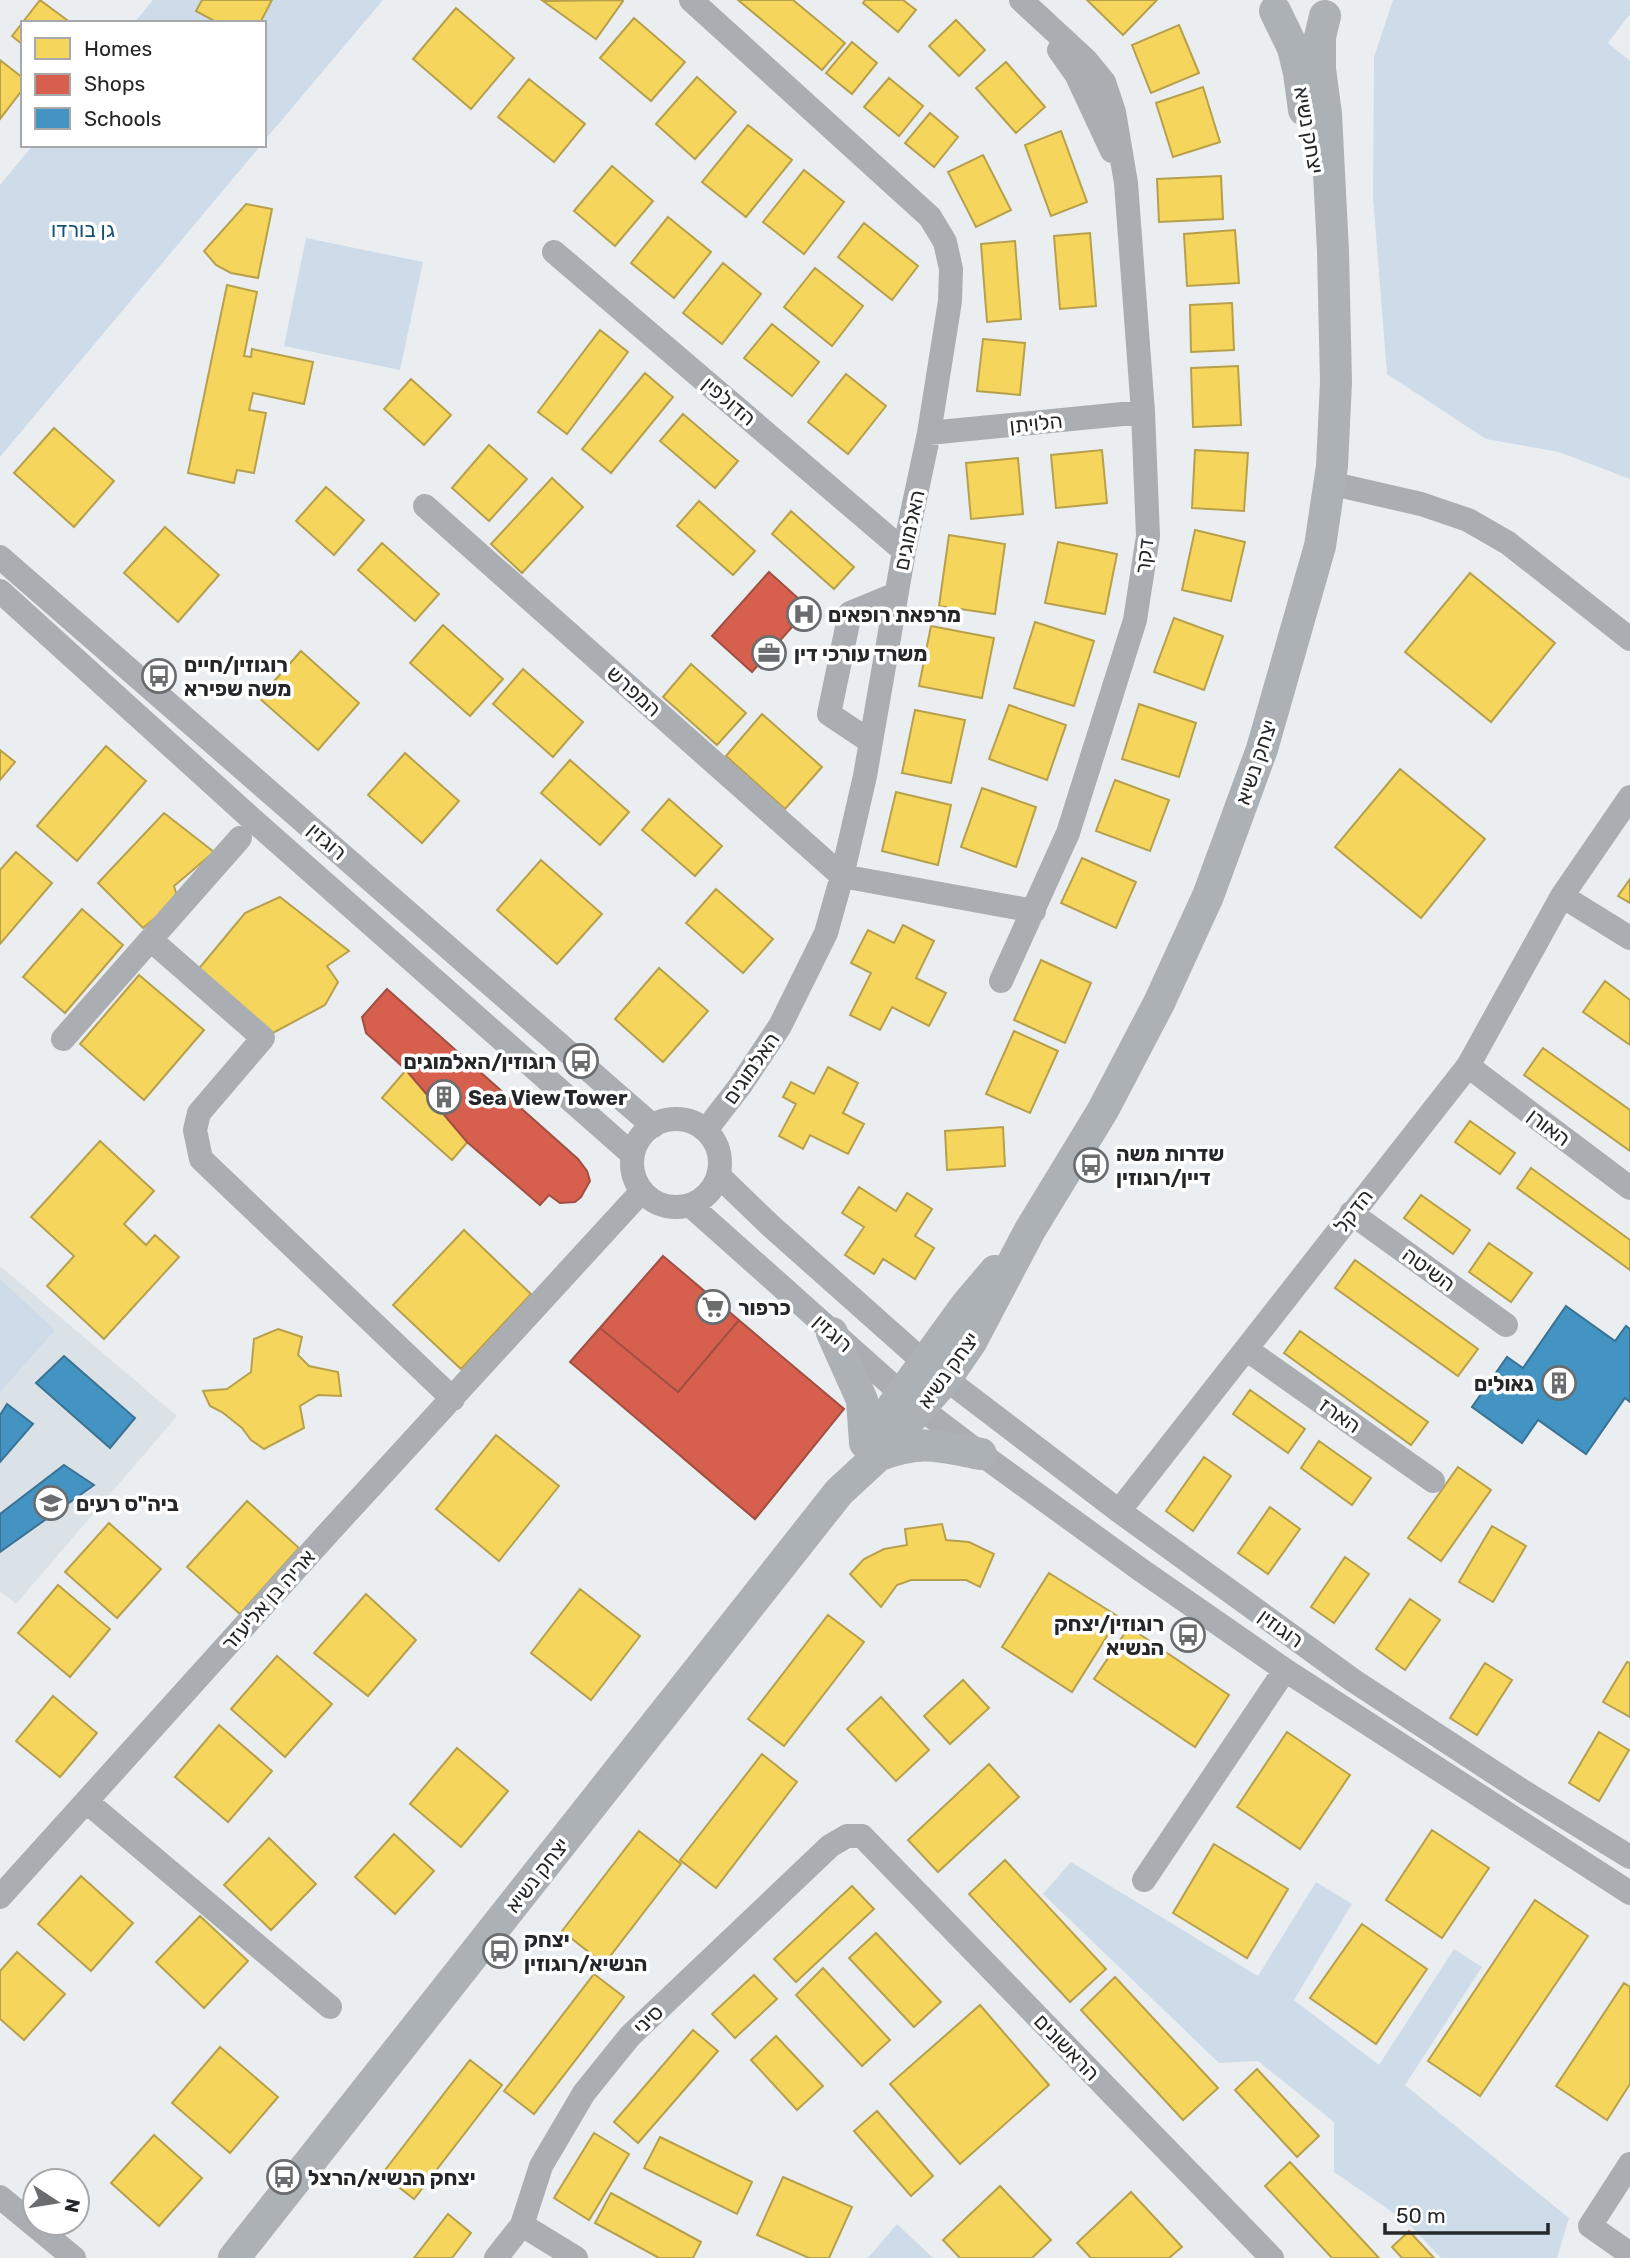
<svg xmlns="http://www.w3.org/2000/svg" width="1630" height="2258" font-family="Rubik,Heebo,sans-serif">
  <rect width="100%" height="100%" fill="#ebeef1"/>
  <path fill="#dae2e8" d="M0,1266L177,1416L16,1604L0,1591Z"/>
  <path fill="#cddce8" d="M153,0H383L264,141V23H134Z
    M1393,0H1630V14L1608,43L1630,61V479L1559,452L1486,439L1387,374L1373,197L1374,57Z
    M33,145H261L0,457V185Z
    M306,238L423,262L400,370L284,346Z
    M0,1279L55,1330L0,1392Z
    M1071,1862L1258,1976L1316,1882L1352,1904L1294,2000L1379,2065L1454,1949L1482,1967L1405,2085L1569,2218L1557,2258H1441L1408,2223L1334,2172V2122L1258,2061L1219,2063L1043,1894Z
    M897,2224L933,2258H868Z"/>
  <path fill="#f6d55c" stroke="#b7a04c" stroke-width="2" d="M40,0L71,23H23V45L12,36Z
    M202,0H272L260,23H218L196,11Z
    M622,0L623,1L596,39L543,1Z
    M738,0H793L845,43L822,70Z
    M865,0H903L916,10L898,32L863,3Z
    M1087,0H1157L1123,35Z
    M456,8L514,58L471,109L413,59Z
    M634,18L685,62L651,101L600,58Z
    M956,20L985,50L959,76L929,46Z
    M1179,25L1199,73L1151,93L1132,45Z
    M852,42L877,63L852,94L826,73Z
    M0,60L23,78V89L0,119Z
    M1006,62L1045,107L1016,133L976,88Z
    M697,77L736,112L695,159L656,124Z
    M889,78L923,106L899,136L864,107Z
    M529,79L585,124L554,162L498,117Z
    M1203,87L1220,142L1173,157L1156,103Z
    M930,113L958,137L934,167L905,143Z
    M748,125L792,160L746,217L702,182Z
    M1061,131L1087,202L1051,216L1025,145Z
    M983,155L1011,210L976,227L948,172Z
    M612,166L653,201L615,246L574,211Z
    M804,170L844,202L804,254L763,222Z
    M1221,176L1223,219L1159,222L1157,179Z
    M246,204L272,209L258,278L231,273L216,265L204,251Z
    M668,217L711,252L674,298L631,263Z
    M864,223L918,266L892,300L838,257Z
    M1235,230L1239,283L1187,286L1184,234Z
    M1090,233L1096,306L1060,309L1054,236Z
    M1015,241L1021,319L987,322L981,244Z
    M723,263L761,294L722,344L683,313Z
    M815,268L863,306L832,346L784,307Z
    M227,285L257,292L244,356L251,357L252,349L313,362L304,404L253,393L249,410L266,413L254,473L237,470L234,483L188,473Z
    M1232,303L1234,350L1191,352L1190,305Z
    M772,324L819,362L792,396L744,358Z
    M600,330L628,352L567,434L538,412Z
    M983,339L1025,343L1020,395L977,391Z
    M1238,366L1241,425L1193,427L1191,368Z
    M645,373L673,397L611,473L582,449Z
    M846,374L886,406L848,454L808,422Z
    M411,379L451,415L424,445L384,409Z
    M683,414L738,461L715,488L660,441Z
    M54,428L114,481L74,527L14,473Z
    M489,445L527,479L489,521L452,488Z
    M1102,450L1107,503L1056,508L1051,455Z
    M1195,450L1248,453L1244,511L1192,508Z
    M1018,458L1023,514L971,519L966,463Z
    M552,478L583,507L522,573L491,544Z
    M326,487L364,520L334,555L296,521Z
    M699,501L755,551L733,575L677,526Z
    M791,511L854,567L834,589L772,534Z
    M165,527L219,575L178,622L124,573Z
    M1195,530L1245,542L1231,601L1182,590Z
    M949,535L1005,544L995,614L939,606Z
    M1058,542L1117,554L1105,614L1045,603Z
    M382,543L439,594L415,621L358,570Z
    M1470,573L1555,643L1491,722L1405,652Z
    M1174,618L1223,636L1204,690L1154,672Z
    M1035,622L1094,641L1074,706L1014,688Z
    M443,625L503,679L470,716L410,663Z
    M931,626L994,638L982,698L919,686Z
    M301,651L359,703L318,750L259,698Z
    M691,664L746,713L717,745L663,697Z
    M523,669L583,722L553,757L493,704Z
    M1139,704L1196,723L1179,777L1122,759Z
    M1009,705L1066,725L1047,780L989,759Z
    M915,710L965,720L951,783L902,773Z
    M762,714L822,767L785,809L726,756Z
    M106,746L146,781L77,861L37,826Z
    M0,750L15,762L0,780Z
    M405,753L459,801L422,843L368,795Z
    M570,760L629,812L600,845L541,793Z
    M1400,769L1485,839L1421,918L1335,847Z
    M1115,780L1169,800L1150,851L1096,831Z
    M982,788L1036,807L1016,867L961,847Z
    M896,792L951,805L938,865L882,851Z
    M669,799L722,846L695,876L642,830Z
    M164,813L214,852L174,886L178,899L143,928L98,883Z
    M16,852L52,883L0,944V870Z
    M1082,858L1136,882L1116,928L1061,903Z
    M541,860L602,914L557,964L497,910Z
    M1630,879V903L1618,896Z
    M716,889L773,939L743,973L686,923Z
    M280,897L349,951L327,966L338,982L325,1005L271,1034L197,971L245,913Z
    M82,909L123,945L65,1013L23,977Z
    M903,925L934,941L916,978L946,993L929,1026L892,1007L880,1030L850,1015L871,973L851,963L868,930L894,943Z
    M1041,960L1091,983L1065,1043L1014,1020Z
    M659,968L708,1011L663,1062L615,1019Z
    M139,975L204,1030L144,1100L80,1044Z
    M1605,981L1630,1000V1045L1583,1012Z
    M1014,1031L1058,1051L1030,1113L986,1094Z
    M437,1034L507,1096L452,1160L382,1098Z
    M1543,1048L1630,1110V1151L1524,1075Z
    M828,1067L858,1083L843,1113L864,1124L848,1154L810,1135L803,1149L779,1136L796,1104L783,1097L791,1082L814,1094Z
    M1470,1121L1515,1153L1500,1174L1455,1142Z
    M1003,1127L1005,1166L947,1170L945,1131Z
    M100,1141L154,1191L124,1224L146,1245L155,1235L179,1257L104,1339L47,1286L74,1256L31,1217Z
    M1531,1168L1630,1240V1270L1517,1188Z
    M859,1187L896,1211L907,1193L932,1209L915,1236L934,1248L915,1279L883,1259L874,1274L845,1255L864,1227L842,1213Z
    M1421,1195L1470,1230L1453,1254L1404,1218Z
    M464,1230L531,1294L461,1369L393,1305Z
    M1489,1243L1532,1273L1511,1302L1469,1272Z
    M1355,1260L1478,1349L1458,1376L1335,1288Z
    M278,1329L302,1337L298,1355L309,1366L338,1372L341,1396L318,1395L300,1406L304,1428L264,1449L251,1440L242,1428L222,1412L210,1406L203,1391L227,1389L251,1372L254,1339Z
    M1300,1331L1428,1422L1411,1445L1284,1353Z
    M742,1382L816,1443L755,1519L683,1458Z
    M1250,1390L1305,1429L1288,1453L1233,1414Z
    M496,1435L559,1486L499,1561L436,1509Z
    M1319,1441L1371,1478L1352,1505L1301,1468Z
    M1204,1457L1231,1476L1193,1531L1166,1511Z
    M1458,1467L1491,1490L1441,1561L1408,1538Z
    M247,1501L299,1548L240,1614L187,1567Z
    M1270,1507L1300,1529L1268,1574L1238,1553Z
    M109,1523L161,1569L117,1618L65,1572Z
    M942,1524L946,1540L969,1542L994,1554L980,1587L966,1580H911L897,1585L881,1607L850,1574L864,1559L884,1549L907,1545L905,1529Z
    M1492,1526L1526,1546L1493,1602L1459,1582Z
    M1345,1557L1369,1574L1334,1623L1311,1607Z
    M1049,1573L1119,1617L1072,1692L1002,1647Z
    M58,1585L110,1629L70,1677L18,1633Z
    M580,1589L640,1636L591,1700L531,1653Z
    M366,1594L416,1640L368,1696L314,1653Z
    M1410,1599L1440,1620L1405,1670L1376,1649Z
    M828,1615L864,1642L784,1746L748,1719Z
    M1129,1627L1229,1695L1195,1747L1094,1679Z
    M277,1656L332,1704L285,1757L231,1709Z
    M1627,1662L1630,1663V1717L1603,1702Z
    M1485,1663L1512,1680L1477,1735L1450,1718Z
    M963,1680L989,1708L950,1744L924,1716Z
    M53,1696L97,1733L60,1777L16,1741Z
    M881,1697L929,1750L896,1781L847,1729Z
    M219,1725L272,1771L228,1822L175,1777Z
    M1287,1732L1350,1775L1300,1849L1237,1807Z
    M1599,1732L1629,1750L1599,1801L1569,1783Z
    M457,1748L508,1791L461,1847L410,1804Z
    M762,1754L797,1782L716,1888L680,1860Z
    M989,1764L1019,1797L938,1872L908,1840Z
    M1432,1830L1489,1868L1442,1938L1386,1900Z
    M639,1831L681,1864L604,1964L562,1931Z
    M394,1834L434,1871L395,1914L355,1877Z
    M269,1838L316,1884L271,1930L224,1885Z
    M1214,1844L1288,1889L1247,1958L1173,1913Z
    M1005,1860L1106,1969L1070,2002L969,1894Z
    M81,1876L133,1923L91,1971L38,1924Z
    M852,1886L874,1909L796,1982L774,1959Z
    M1535,1900L1588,1936L1480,2096L1428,2061Z
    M200,1916L248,1961L204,2008L156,1962Z
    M1362,1924L1427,1969L1376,2044L1310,1998Z
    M876,1933L941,2002L914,2027L849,1958Z
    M17,1952L65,1994L24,2040L0,2019V1971Z
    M823,1968L890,2040L862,2066L796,1995Z
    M594,1974L624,1997L534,2114L504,2091Z
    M754,1975L777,1999L735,2038L712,2014Z
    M1115,1977L1218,2088L1183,2120L1081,2010Z
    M1624,1983L1630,1987V2084L1607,2120L1556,2086Z
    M980,2005L1049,2085L960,2164L890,2084Z
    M693,2030L718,2051L638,2143L614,2122Z
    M776,2036L823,2086L797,2110L751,2060Z
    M220,2047L278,2097L230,2153L172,2103Z
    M470,2060L502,2085L414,2199L382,2174Z
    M1257,2069L1319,2136L1297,2157L1235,2090Z
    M877,2111L933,2176L911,2196L854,2131Z
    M594,2133L629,2154L589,2220L554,2198Z
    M154,2135L202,2178L159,2226L111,2183Z
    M660,2137L752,2182L737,2214L644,2168Z
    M1290,2162L1379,2258H1332L1265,2186Z
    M783,2177L852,2207L829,2258H809L757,2235Z
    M1000,2186L1051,2240L1032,2258H960L943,2240Z
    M1131,2192L1182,2247L1169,2258H1091L1077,2243Z
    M611,2193L701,2242L693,2258H659L595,2223Z
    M448,2214L471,2233L452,2258H414Z
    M1409,2231L1434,2258H1402L1392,2247Z"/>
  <path fill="#d6604d" stroke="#a14f42" stroke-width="2" d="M769,572L809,608L752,672L712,636Z
    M387,989L578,1159L587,1171L590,1181L581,1197L575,1202L560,1203L549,1195L540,1205L467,1142L406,1070L366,1033L362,1017Z
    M663,1256L844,1409L755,1519L570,1362Z
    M663,1256L739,1320L678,1392L600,1328Z"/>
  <path fill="#4393c3" stroke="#3a7294" stroke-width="2" d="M1566,1306L1615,1341L1626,1326L1630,1329V1402L1625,1398L1586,1454L1538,1420L1522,1443L1472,1407L1507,1357L1523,1368Z
    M64,1356L135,1418L110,1448L36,1383Z
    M7,1404L33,1424L0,1462V1415Z
    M64,1465L94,1485L0,1552V1514Z"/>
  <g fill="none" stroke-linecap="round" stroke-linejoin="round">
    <path stroke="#aaadb1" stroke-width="24" d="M691,0L930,217L945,242L951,269L950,301L929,433L904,551L865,776L842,876L826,933L780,1026L740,1086L706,1130
      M1059,50L1076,74L1112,151
      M554,252L904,551
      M929,433L1143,412
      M1329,483L1421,504L1468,520L1508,543L1630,639
      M425,506L842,876L1034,911
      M0,557L653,1126
      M0,591L254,821L633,1155
      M871,742L829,714L850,613L896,594
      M1562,896L1630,938
      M151,940L263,1038L199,1113L195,1130L201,1159L453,1399
      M1001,981L1068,833L1135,620L1148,536L1143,412L1126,183L1114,112L1104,82L1086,60L1021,0
      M63,1039L240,838
      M1468,1066L1630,1188
      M632 1163a44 44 0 1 1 88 0a44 44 0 1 1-88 0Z
      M719,1176L772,1227L925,1363L1119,1511L1354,1681L1524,1792L1630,1857
      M690,1205L902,1394L981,1454L1141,1570L1285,1670L1630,1893
      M1351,1213L1506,1325
      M1246,1349L1433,1481
      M1119,1511L1468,1066L1562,896L1630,797
      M87,1802L330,2007
      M1144,1880L1285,1670
      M0,1897L330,1531L642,1191
      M1630,2164L1590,2226L1630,2254
      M0,2197L74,2258
      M522,2225L576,2258
      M496,2258L522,2225L541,2166L584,2093L630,2036L830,1846L847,1836H862L1272,2258"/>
    <path stroke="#abb1b5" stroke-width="32" d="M1275,11L1293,48L1299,73L1304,110
      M832,1333L862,1400L865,1443
      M869,1439L967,1304L995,1271
      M878,1456C920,1439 938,1446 981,1454
      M234,2258L839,1492L878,1456L920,1408L945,1380L971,1342L1030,1230L1103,1110L1159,1003L1208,896L1262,749L1320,546L1332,466L1336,382L1333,251L1326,114L1320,69V37L1325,16"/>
  </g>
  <defs>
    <g id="hospital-ring" transform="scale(1.75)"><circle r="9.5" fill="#fff" stroke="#6a6c6e" stroke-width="1.5"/><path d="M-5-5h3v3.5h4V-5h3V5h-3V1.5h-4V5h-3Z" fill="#6a6c6e"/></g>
    <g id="office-ring" transform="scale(1.75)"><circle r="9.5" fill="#fff" stroke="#6a6c6e" stroke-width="1.5"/><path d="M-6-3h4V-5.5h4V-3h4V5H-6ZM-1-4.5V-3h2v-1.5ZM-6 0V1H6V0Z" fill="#6a6c6e"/></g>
    <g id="bus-ring" transform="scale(1.75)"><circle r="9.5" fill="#fff" stroke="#6a6c6e" stroke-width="1.5"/><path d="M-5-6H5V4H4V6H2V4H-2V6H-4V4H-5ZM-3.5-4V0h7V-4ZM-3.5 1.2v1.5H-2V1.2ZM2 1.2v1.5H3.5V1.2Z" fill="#6a6c6e"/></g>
    <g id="building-ring" transform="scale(1.75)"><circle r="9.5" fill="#fff" stroke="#6a6c6e" stroke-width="1.5"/><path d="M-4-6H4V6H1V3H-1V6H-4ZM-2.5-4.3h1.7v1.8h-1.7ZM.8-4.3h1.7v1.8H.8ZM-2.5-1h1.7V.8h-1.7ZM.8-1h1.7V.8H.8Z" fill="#6a6c6e"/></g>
    <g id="supermarket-ring" transform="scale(1.75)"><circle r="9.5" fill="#fff" stroke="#6a6c6e" stroke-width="1.5"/><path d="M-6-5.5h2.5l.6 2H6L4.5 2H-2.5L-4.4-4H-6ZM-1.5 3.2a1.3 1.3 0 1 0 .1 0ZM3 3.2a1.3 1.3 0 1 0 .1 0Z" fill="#6a6c6e"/></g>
    <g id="school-ring" transform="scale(1.75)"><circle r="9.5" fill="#fff" stroke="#6a6c6e" stroke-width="1.5"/><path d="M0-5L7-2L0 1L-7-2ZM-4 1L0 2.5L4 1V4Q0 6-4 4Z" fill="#6a6c6e"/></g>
  </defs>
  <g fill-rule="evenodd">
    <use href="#hospital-ring" x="804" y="614"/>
    <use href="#office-ring" x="769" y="653"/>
    <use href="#bus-ring" x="159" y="676"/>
    <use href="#bus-ring" x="581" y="1061"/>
    <use href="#building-ring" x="444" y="1097"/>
    <use href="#bus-ring" x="1091" y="1165"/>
    <use href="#supermarket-ring" x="713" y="1307"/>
    <use href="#building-ring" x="1559" y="1383"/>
    <use href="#school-ring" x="51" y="1503"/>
    <use href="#bus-ring" x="1188" y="1635"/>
    <use href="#bus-ring" x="500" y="1951"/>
    <use href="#bus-ring" x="284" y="2177"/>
  </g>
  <g text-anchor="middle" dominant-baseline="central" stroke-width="7" stroke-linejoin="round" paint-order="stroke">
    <g font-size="21" fill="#242628" stroke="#fff">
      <text transform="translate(1309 130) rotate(80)">יצחק נשיא</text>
      <text transform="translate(729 401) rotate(40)">הדולפין</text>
      <text transform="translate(1036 423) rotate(-6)">הלויתן</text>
      <text transform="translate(909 530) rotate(-78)">האלמוגים</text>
      <text transform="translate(1144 556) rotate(-83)">דקר</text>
      <text transform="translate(634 691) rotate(42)">המפרש</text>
      <text transform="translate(1256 762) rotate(-71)">יצחק נשיא</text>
      <text transform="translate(327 841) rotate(41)">רוגזין</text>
      <text transform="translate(751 1068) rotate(-55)">האלמוגים</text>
      <text transform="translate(1549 1127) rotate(37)">האורן</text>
      <text transform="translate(1353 1211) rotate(-52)">הדקל</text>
      <text transform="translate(1429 1269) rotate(36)">השיטה</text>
      <text transform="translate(833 1333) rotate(42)">רוגזין</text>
      <text transform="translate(948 1370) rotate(-54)">יצחק נשיא</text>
      <text transform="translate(1340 1415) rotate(35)">הארז</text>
      <text transform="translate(268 1600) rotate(-48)">אריה בן אליעזר</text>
      <text transform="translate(1281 1628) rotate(36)">רוגוזין</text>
      <text transform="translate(537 1875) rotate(-52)">יצחק נשיא</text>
      <text transform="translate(648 2019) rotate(-44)">סיני</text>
      <text transform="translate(1067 2047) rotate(46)">הראשונים</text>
    </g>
    <g font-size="21" fill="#175075" stroke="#fff">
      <text x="83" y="229">גן בורדו</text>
    </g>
    <g font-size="21" font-weight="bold" fill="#242628" stroke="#fff" text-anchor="start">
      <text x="828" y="614">מרפאת רופאים</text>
      <text x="794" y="653">משרד עורכי דין</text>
      <text x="184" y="664">רוגוזין/חיים<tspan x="184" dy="24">משה שפירא</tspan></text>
      <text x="556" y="1061" text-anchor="end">רוגוזין/האלמוגים</text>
      <text x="468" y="1097">Sea View Tower</text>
      <text x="1116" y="1153">שדרות משה<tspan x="1116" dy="24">דיין/רוגוזין</tspan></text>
      <text x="738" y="1307">כרפור</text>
      <text x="1534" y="1383" text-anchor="end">גאולים</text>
      <text x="76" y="1503">ביה"ס רעים</text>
      <text x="1164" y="1623" text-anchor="end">רוגוזין/יצחק<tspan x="1164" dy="24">הנשיא</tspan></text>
      <text x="524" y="1939">יצחק<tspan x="524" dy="24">הנשיא/רוגוזין</tspan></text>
      <text x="308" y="2177">יצחק הנשיא/הרצל</text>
    </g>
  </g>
  <rect x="21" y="21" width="245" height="126" fill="#ffffff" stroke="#a7a8a9" stroke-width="2"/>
  <rect x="35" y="38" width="35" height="21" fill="#f6d55c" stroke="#a7a8a9" stroke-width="2"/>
  <text x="84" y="56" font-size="21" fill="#242628">Homes</text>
  <rect x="35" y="74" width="35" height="21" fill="#d6604d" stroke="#a7a8a9" stroke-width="2"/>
  <text x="84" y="91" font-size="21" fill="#242628">Shops</text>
  <rect x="35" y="108" width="35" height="21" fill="#4393c3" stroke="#a7a8a9" stroke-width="2"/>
  <text x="84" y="126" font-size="21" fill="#242628">Schools</text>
  <g transform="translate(56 2202) rotate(102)"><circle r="33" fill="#ffffff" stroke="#a7a8a9" stroke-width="2"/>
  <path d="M0-5L12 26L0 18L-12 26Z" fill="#6a6c6e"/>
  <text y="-10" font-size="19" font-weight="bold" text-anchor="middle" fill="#242628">N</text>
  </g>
  <path d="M1385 2223v10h163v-10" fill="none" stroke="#242628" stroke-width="3.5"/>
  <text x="1396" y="2223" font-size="21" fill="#242628" stroke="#ffffff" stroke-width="5" paint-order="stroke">50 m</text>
</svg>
